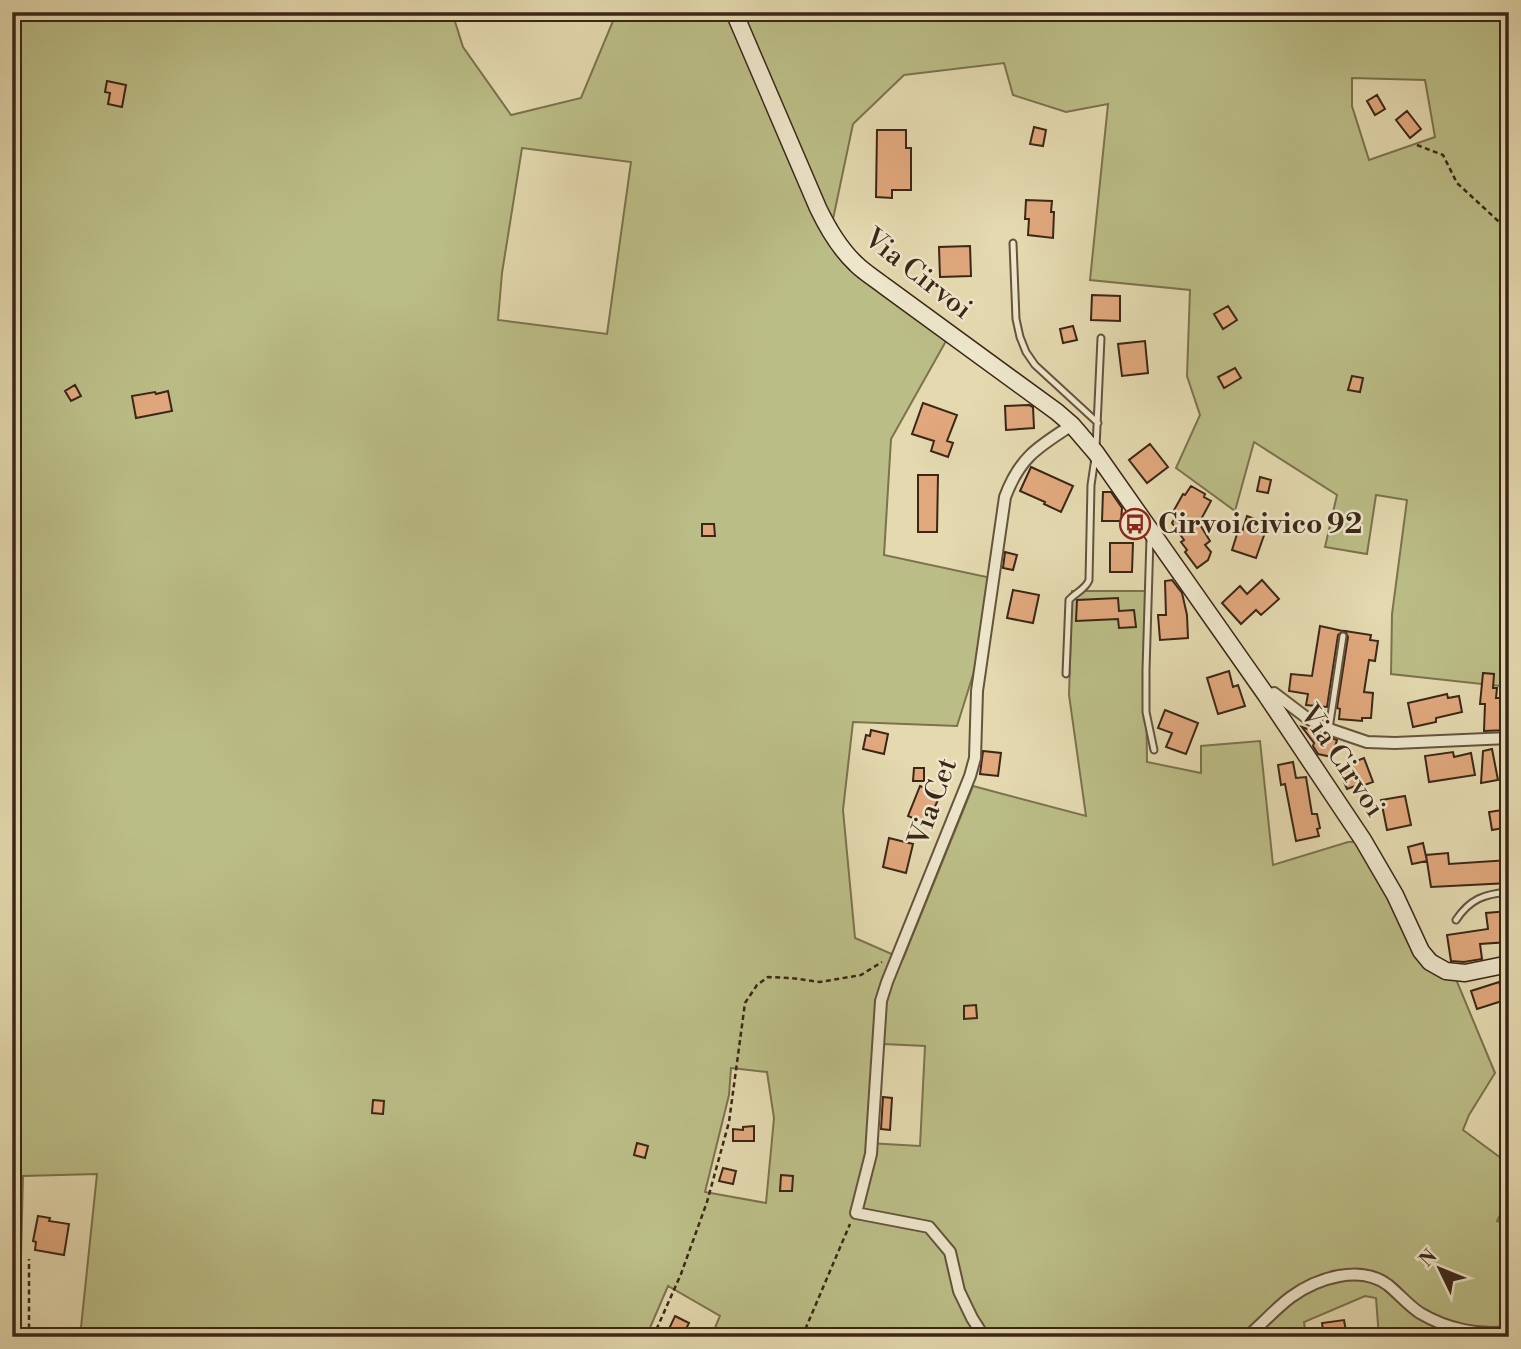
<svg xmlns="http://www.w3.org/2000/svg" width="1521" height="1349" font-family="'Libre Bodoni',serif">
  <rect width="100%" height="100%" fill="#e4d9af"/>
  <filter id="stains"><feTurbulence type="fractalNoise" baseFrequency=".00286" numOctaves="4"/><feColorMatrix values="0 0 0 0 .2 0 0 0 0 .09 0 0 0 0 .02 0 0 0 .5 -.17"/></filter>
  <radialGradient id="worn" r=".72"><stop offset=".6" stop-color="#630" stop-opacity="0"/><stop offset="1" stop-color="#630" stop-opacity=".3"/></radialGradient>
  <path fill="#bbbd86" stroke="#7b724e" stroke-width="2" fill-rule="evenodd" d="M12,12H452L463,47L511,115L581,98L613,21L631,12H1509V687L1391,674L1392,614L1407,500L1376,495L1367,554L1325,547L1337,495L1254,442L1235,511L1176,468L1200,415L1187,376L1190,290L1090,280L1108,104L1066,112L1013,95L1004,63L904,75L853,124L833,219L868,284L946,341L891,439L884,555L996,579L988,627L957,726L853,722L843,810L855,938L903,959L973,786L1086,816L1069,695L1072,591H1145L1147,762L1201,773V746L1260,741L1273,865L1348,842L1372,841L1424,944L1453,972L1495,1073L1469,1115L1463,1130L1509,1164V1197L1497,1221L1509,1224V1337H1379L1376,1298L1365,1296L1304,1322L1306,1337H711L720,1316L668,1286L646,1337H80L97,1174L23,1176L19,1337H12ZM1352,78L1425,80L1435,137L1369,160L1352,106ZM522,148L631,162L607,334L498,320L502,273ZM883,1044L925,1046L920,1146L868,1143ZM731,1068L767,1072L774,1118L766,1203L705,1192L729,1095Z"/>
  <path fill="#e1a87d" stroke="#3b2617" stroke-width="2" d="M107,81L126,85L122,107L108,104L110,93L105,92Z
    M1377,95L1385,109L1375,115L1367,101Z
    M1407,111L1421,129L1410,138L1396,120Z
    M1034,127L1046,130L1043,146L1030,144Z
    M877,130H906V148H911V190H892V198L876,197Z
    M1026,200L1052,201L1051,212H1054L1053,238L1028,235L1029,219H1025Z
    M970,246L971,276L940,277L939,247Z
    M1092,295L1120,296V321L1091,320Z
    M1228,306L1237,320L1223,329L1214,314Z
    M1073,326L1077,340L1063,343L1060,329Z
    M1145,341L1148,373L1122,376L1118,344Z
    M1235,368L1241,378L1224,388L1218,377Z
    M1352,376L1363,378L1360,392L1348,390Z
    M75,385L81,396L71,401L65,391Z
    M168,391L172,411L136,418L132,396L155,392L156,394Z
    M923,403L957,415L947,441L953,443L948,457L931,451L934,441L912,434Z
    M1029,405L1033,407L1034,428L1006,430L1005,406Z
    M1150,444L1168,467L1147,483L1129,460Z
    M1031,467L1073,486L1061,512L1044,504L1045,502L1020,491Z
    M918,475H938L937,532H918Z
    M1260,477L1271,480L1268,493L1257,491Z
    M1191,486L1205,494L1204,497L1211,501L1199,523L1210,541L1205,545L1211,552L1208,560L1197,568L1185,552L1187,550L1181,542L1184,540L1172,523L1177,514L1173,512L1183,494L1185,495Z
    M1103,492H1111L1122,508L1121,521H1102Z
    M1247,516L1268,524L1256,558L1232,550L1238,531L1242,532Z
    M702,524H714L715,536H702Z
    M1110,543H1133L1132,572H1110Z
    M1005,552L1017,555L1013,570L1003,568Z
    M1172,580L1182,593L1187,615L1188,638L1160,640L1158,615H1166L1165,581Z
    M1262,580L1279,599L1261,615L1256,610L1241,624L1222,603L1240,586L1247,594Z
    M1013,590L1039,595L1033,623L1007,618Z
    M1118,598L1119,611L1134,610L1136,627L1119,628L1118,619L1076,621L1077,600Z
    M1320,626L1343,631L1338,635L1327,707L1306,705L1308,694L1289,691L1291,674L1312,676Z
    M1345,631L1371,635L1370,640L1378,641L1375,661L1369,660L1364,692L1373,693L1371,718H1362V721L1339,719L1340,709L1337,708L1348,637Z
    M1229,671L1233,687L1238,685L1245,706L1218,714L1207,678Z
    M1483,673L1494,674L1493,688H1497L1496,698H1509V730L1484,731L1485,704H1480Z
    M1447,694L1448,698L1459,696L1462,712L1436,718V722L1413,727L1408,703Z
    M1165,710L1198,723L1186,754L1166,747L1172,733L1158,728Z
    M1302,727L1337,740L1332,757L1318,754L1313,746L1314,743Z
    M871,730L888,734L884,754L863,749L866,735L870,736Z
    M1492,749L1498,780L1481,783L1483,751Z
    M983,751L1001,753L998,776L980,774Z
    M1453,752L1454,757L1471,753L1475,775L1429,782L1425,756Z
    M1364,758L1373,782L1359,787L1358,785L1347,789L1338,768Z
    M1293,762L1296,778L1306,777L1312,814H1317L1320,828L1317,829L1319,836L1296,841L1285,784L1281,785L1278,765Z
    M914,768H924V781H913Z
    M920,786L940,795L934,809L937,811L931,826L908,816Z
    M1405,796L1411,825L1387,830L1381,800Z
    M1509,809V827L1492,830L1489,812Z
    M889,838L913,844L906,873L883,867Z
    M1423,843L1427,861L1412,864L1408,847Z
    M1448,853L1449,864L1509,860V883L1431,887L1426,855Z
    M1509,911V942L1480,944L1482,959L1464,962L1451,961L1447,935L1488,929L1486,913Z
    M1499,982L1505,1000L1477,1009L1471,991Z
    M976,1005L977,1018L964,1019V1006Z
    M883,1097L892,1098L890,1130L881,1129Z
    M373,1100L384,1101L383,1114L372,1113Z
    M754,1126V1141H733V1129L743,1130V1127Z
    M637,1143L648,1146L645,1158L634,1155Z
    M723,1168L736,1171L733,1184L719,1181Z
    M781,1175L793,1176L792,1191H780Z
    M38,1216L50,1218L49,1221L69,1224L64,1255L35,1250L36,1242L33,1241Z
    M675,1316L689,1323L682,1337H678L668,1331Z
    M1344,1320L1347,1337H1324L1322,1323Z"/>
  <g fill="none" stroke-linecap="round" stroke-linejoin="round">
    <g stroke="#65533d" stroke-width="9">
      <path id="lane" d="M1013,243L1016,319L1020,337L1026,352L1035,365L1098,423
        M1096,448L1101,338
        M1150,538L1146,670V712L1154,750
        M1066,674L1069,600C1075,593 1086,589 1089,580L1091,485L1095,458
        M1329,729L1343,636
        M1456,920C1470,899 1484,894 1509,892"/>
    </g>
    <g stroke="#65533d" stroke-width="14">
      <path id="street" d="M1266,695L1274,693L1307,718L1323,727L1367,742L1395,743L1509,738
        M984,1337L972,1318L959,1291L950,1252L929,1227L856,1213L871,1154L881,1001L887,982L970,776L975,758L977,691L1005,497C1020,457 1038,447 1072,425
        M1247,1337C1262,1324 1276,1308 1291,1297C1317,1278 1360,1264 1388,1285C1399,1294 1408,1305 1420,1313C1447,1329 1479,1336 1509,1332"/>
    </g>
    <g stroke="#3b2617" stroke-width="19">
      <path id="secondary" d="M734,12L818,208C828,229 839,248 856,264C864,272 874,278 883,285L1057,412L1072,425L1096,453L1266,695L1363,840L1395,895L1421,951L1430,962L1446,971L1465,973L1509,964"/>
    </g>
    <path stroke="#3b2617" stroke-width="2.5" stroke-dasharray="5 3.5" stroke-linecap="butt" d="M1417,145L1443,155L1457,183L1509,231
      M29,1337V1259
      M653,1337L681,1274L707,1202L729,1122L745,1003L757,985L768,977L791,978L820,982L861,975L882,962
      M802,1337L850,1224"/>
    <use href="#lane" stroke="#ede6cb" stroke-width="5"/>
    <use href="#street" stroke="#ede6cb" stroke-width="10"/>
    <use href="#secondary" stroke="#ede6cb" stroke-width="16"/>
  </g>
  <defs>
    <g id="bus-ring" transform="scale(1.575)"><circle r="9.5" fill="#ede6cb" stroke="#8f2418" stroke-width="1.5"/><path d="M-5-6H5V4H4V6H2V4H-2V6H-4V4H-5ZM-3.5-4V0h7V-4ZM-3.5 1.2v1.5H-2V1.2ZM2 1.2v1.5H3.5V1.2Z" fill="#8f2418"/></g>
  </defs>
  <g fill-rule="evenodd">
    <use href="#bus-ring" x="1135" y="524"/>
  </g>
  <g text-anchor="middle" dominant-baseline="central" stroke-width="5" stroke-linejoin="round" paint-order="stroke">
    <g font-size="28" fill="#3b2617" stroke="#ede6cb">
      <text transform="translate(918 274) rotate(38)">Via Cirvoi</text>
      <text transform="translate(1342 761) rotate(56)">Via Cirvoi</text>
      <text transform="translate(933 802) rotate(-70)">Via Cet</text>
    </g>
    <g font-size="28" font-weight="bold" fill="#3b2617" stroke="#ede6cb" text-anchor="start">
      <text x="1158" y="524">Cirvoi civico 92</text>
    </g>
  </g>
  <rect width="1521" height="1349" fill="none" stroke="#e4d9af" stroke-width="42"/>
  <rect x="14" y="14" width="1493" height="1321" fill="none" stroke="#3b2617" stroke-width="3.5"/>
  <rect x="21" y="21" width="1479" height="1307" fill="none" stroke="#3b2617" stroke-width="2"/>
  <g transform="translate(1440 1269) rotate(313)" stroke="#ede6cb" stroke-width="5" paint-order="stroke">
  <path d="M0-5L12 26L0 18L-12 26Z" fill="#3b2617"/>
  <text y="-10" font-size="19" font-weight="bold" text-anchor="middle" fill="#3b2617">N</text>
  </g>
  <rect width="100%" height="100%" filter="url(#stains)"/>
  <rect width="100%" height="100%" fill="url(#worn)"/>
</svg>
